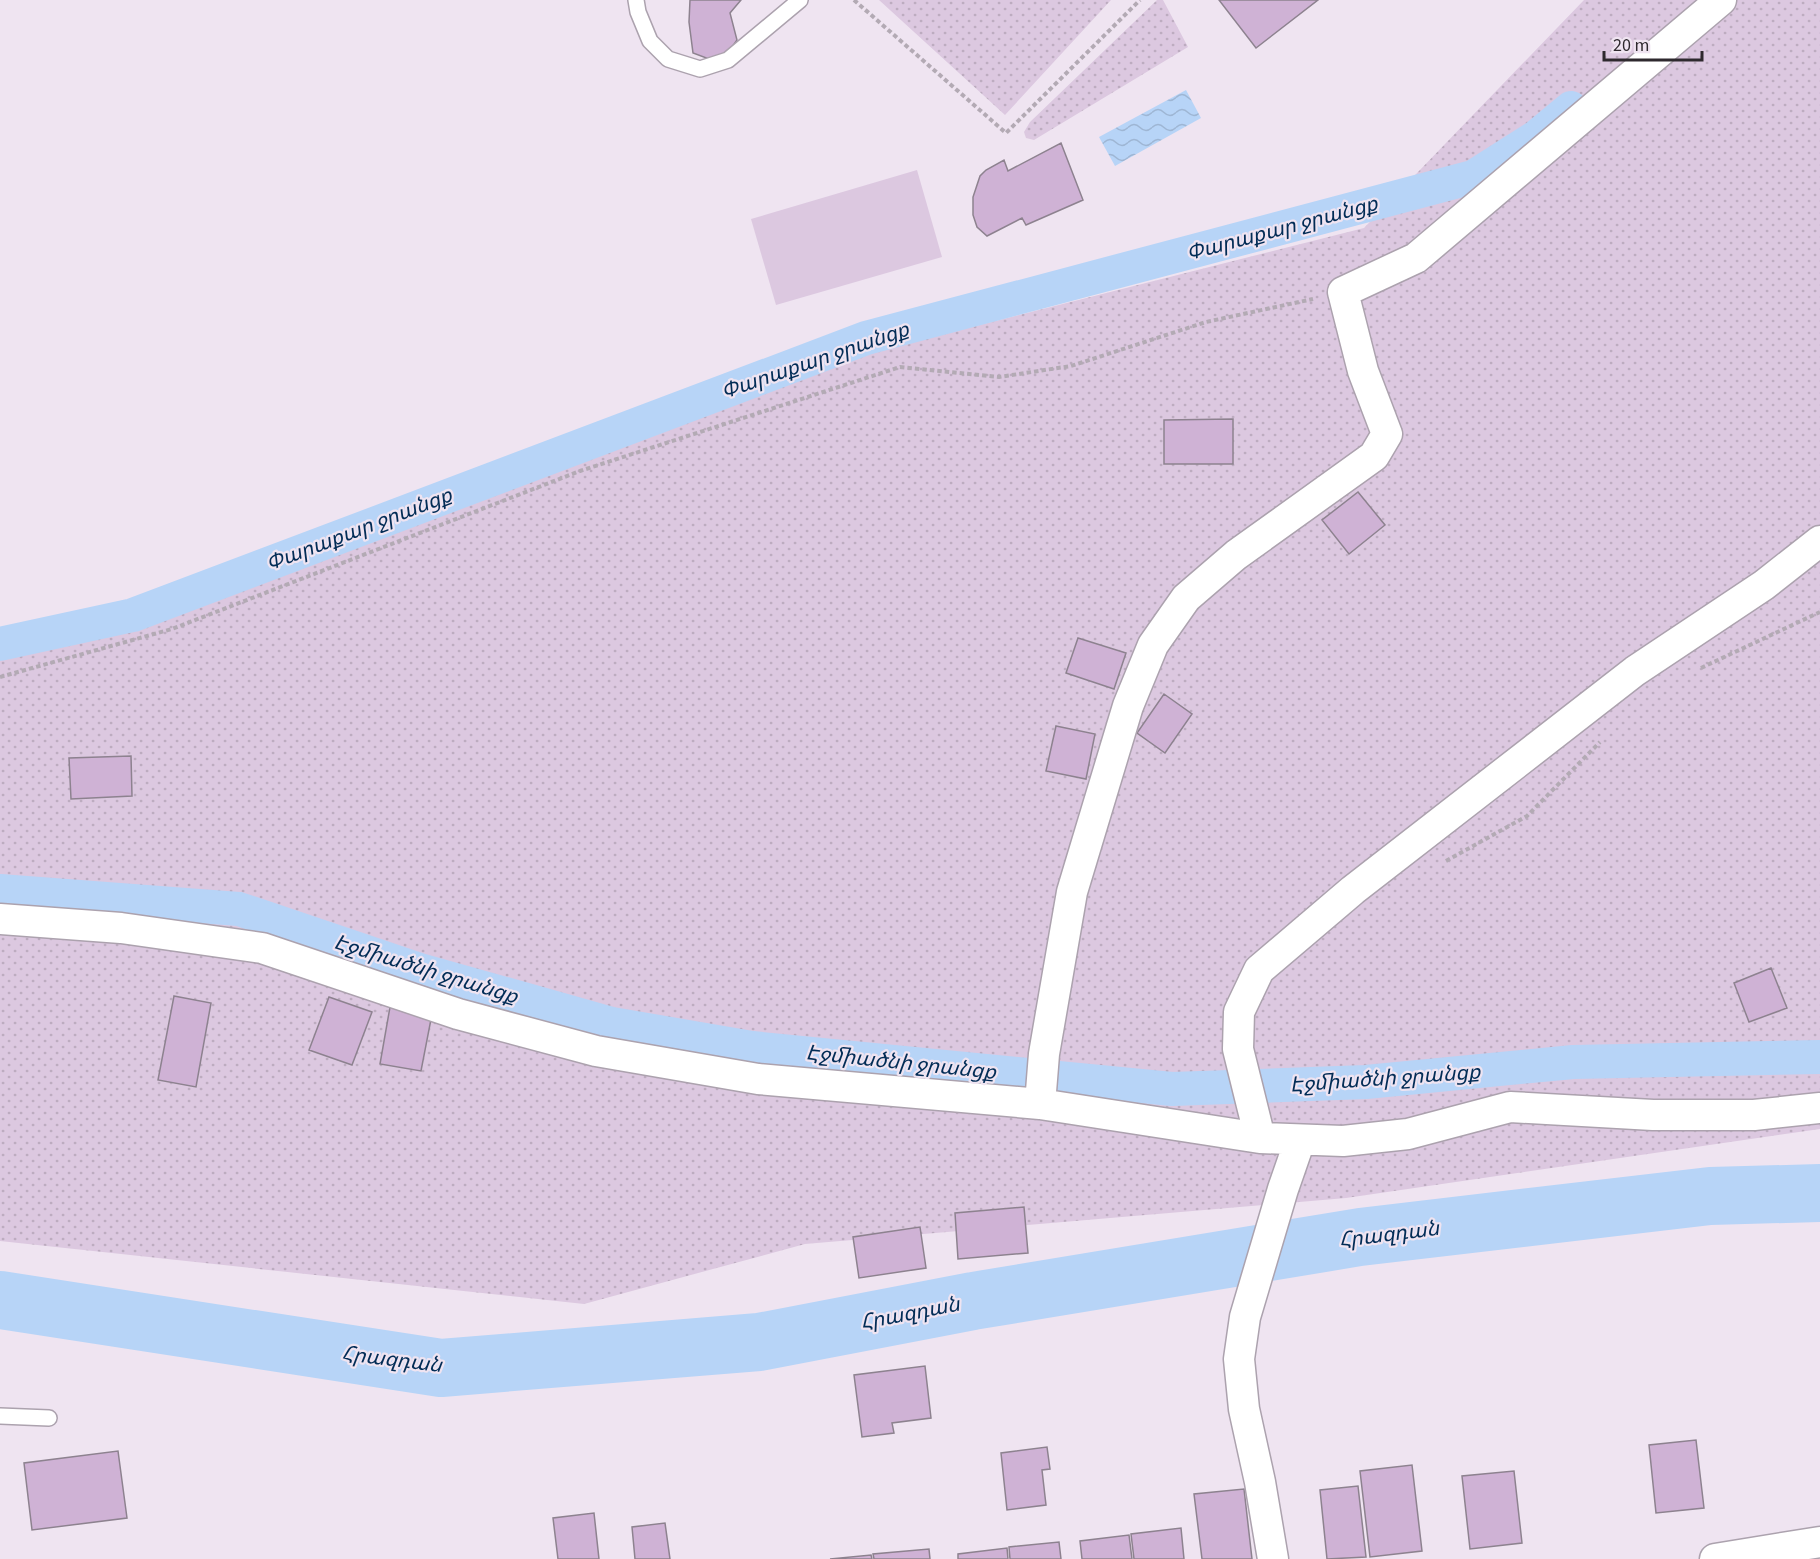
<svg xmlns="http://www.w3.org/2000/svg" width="1820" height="1559" font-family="'Source Sans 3','Noto Sans Armenian',sans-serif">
  <defs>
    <pattern id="green-dots" width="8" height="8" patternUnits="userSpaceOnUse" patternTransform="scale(1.5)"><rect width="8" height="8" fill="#dcc8e0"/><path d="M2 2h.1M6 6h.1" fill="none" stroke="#bdacc0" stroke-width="1.8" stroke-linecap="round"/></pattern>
    <pattern id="water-waves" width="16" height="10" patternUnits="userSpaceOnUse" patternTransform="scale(1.5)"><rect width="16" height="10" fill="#b7d4f7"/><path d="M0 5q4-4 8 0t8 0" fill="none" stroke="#9eb6d4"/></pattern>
  </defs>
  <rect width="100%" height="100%" fill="#efe4f1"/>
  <path fill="url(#green-dots)" d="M879,0H1111L1005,115Z
    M1157,0H1163L1188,47L1034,140L1026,138L1024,132L1030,122Z
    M1584,0H1820V1129L1346,1198L805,1244L584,1304L0,1241V643L856,356L1364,228Z"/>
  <path fill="#dcc8e0" d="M917,170L942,257L776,305L751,219Z"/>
  <path fill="url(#water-waves)" d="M1186,90L1201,118L1115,166L1099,137Z"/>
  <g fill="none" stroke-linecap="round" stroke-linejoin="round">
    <path stroke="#b7d4f7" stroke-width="34" d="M0,644L133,615L866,338L1473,177L1536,137L1571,108
      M0,891L239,909L420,970L612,1024L752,1048L1172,1089L1366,1082L1573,1062L1820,1057"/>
    <path stroke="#b7d4f7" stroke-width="58" d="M0,1300L441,1368L759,1342L973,1301L1360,1237L1710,1196L1820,1193"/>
  </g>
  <path fill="#cfb2d5" stroke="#8d828f" stroke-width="1.5" d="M690,0H741L730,13L737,40L728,53L709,59L693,53L689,22Z
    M1219,0H1318L1256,48Z
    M1061,143L1083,200L1026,225L1022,218L987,236L977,227L973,215V197L980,176L986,170L1004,160L1008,171Z
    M1233,419V464H1164V420Z
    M1358,492L1385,525L1349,554L1322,520Z
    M1078,638L1126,653L1114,689L1066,673Z
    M1164,694L1192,714L1165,753L1137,733Z
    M1056,726L1095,734L1086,779L1046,771Z
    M131,756L132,796L71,799L69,758Z
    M1771,968L1787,1008L1749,1022L1734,983Z
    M174,996L211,1003L196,1087L158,1080Z
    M329,997L372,1012L352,1065L309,1050Z
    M390,1007L432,1014L421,1071L380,1064Z
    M1024,1207L1028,1253L958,1259L955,1213Z
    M920,1227L926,1268L859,1278L853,1237Z
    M925,1366L931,1418L892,1423L894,1433L862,1437L854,1375Z
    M1696,1440L1704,1508L1656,1513L1649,1445Z
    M1047,1447L1050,1469L1042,1470L1046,1505L1007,1510L1001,1453Z
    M118,1451L127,1518L32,1530L24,1463Z
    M1412,1465L1422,1551L1370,1557L1360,1471Z
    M1514,1471L1522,1543L1470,1549L1462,1476Z
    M1358,1486L1366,1557L1327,1559L1320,1490Z
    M1244,1489L1252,1559H1202L1194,1494Z
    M594,1513L599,1559H558L553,1518Z
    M665,1523L670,1559H635L632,1527Z
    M1181,1528L1184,1559H1134L1131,1534Z
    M1129,1535L1132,1559H1082L1080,1541Z
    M1059,1542L1061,1559H1010L1009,1547Z
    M1007,1548L1008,1559H958V1554Z
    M929,1549L930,1559H874L873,1554Z
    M871,1555L872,1559H830Z"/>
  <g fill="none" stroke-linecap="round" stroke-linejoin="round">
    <g stroke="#aca2ae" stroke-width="18">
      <path id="service" d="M636,0L638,12L650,41L668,59L700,69L728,60L800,0
        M0,1416L49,1418"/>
    </g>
    <g stroke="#aca2ae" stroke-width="33">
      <path id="minor" d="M0,919L121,928L262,948L458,1014L596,1051L758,1079L1040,1104L1260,1138L1343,1141L1408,1134L1510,1107L1653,1115H1754L1820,1108
        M1040,1104L1044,1054L1072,892L1128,706L1153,645L1186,598L1236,555L1374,456L1387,434L1363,371L1343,292L1416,258L1721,0
        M1260,1138L1238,1049L1239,1012L1259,970L1353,890L1635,671L1764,585L1820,541
        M1273,1559L1260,1482L1244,1409L1239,1359L1245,1317L1283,1189L1300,1140
        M1715,1559L1820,1542"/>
    </g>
    <path stroke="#b3aab4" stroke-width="4" stroke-dasharray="4.5 3" stroke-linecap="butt" d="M854,0L1006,133L1140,0
      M1701,668L1820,612
      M0,677L172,629L580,471L900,367L999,377L1071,366L1206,322L1313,299
      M1446,861L1527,816L1600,742"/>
    <use href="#service" stroke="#fff" stroke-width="15"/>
    <use href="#minor" stroke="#fff" stroke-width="30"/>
  </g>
  <g text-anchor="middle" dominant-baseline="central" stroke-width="4.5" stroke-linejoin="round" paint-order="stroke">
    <g font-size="21" font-style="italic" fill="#022c56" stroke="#efe4f1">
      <text transform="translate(1282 228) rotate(-15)">Փարաքար ջրանցք</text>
      <text transform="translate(815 360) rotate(-19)">Փարաքար ջրանցք</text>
      <text transform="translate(359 529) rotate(-21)">Փարաքար ջրանցք</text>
      <text transform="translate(426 969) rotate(17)">Էջմիածնի ջրանցք</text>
      <text transform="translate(901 1062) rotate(6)">Էջմիածնի ջրանցք</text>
      <text transform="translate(1385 1078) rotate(-4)">Էջմիածնի ջրանցք</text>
      <text transform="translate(1389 1234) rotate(-7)">Հրազդան</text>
      <text transform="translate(910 1313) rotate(-11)">Հրազդան</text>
      <text transform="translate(392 1359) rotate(7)">Հրազդան</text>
    </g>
  </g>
  <path d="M1604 51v9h98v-9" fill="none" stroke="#2e292e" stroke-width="3"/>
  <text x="1613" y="51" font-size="18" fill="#2e292e" stroke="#efe4f1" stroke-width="4.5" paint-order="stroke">20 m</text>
</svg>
